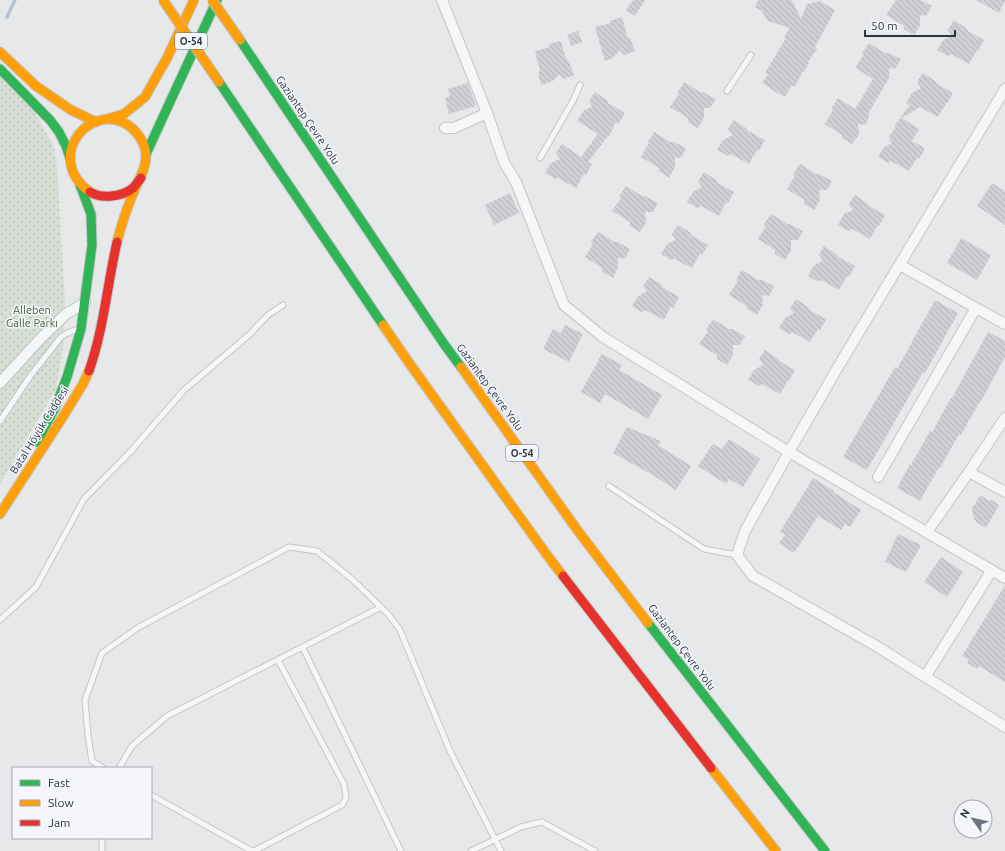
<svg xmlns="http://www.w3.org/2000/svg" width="1005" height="851" font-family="Ubuntu,sans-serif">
  <defs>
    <pattern id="park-dots" width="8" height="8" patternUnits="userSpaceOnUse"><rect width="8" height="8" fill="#d6ded6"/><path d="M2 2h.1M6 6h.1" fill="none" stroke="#b8bfb9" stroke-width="1.8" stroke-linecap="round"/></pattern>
    <pattern id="building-back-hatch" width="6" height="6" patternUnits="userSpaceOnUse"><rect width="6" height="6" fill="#ced0d3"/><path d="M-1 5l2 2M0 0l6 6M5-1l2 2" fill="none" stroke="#b1b3b6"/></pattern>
  </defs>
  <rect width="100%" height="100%" fill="#e6e8ea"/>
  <path fill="url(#park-dots)" d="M0,77L34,111L54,147L57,167L65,302L64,342L56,389L0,485Z"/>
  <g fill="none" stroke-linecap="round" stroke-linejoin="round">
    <path stroke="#b4c4d5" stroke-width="3.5" d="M7,17L15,0"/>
  </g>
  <path fill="url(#building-back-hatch)" d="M633,0H645L635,16L626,10Z
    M758,0H791L793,2L801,19L807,4L820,1L835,10L815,47L817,49L808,62L809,63L804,72L803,71L795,87L792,85L785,97L770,89V88L762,83L768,75L765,73L786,38L784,37L790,28L768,21L762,11L755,7Z
    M896,0H920L932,6L926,16L920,15V25L914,35L904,29V26L886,15Z
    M976,0H1005V1L999,13Z
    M622,17L627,36L630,38L635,51L624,55L620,50L613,58L605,61L595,27L611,23L610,21Z
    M954,20L966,28L968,31L984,40L978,51L977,50L969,64L951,54L948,56L937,50L943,40L952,36L948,30Z
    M578,31L582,42L571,46L567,35Z
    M561,41L566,59L569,62L574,75L564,79L559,74L553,81L541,85L538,73L540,71L535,51L550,47L549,44Z
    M869,43L885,53H888L901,59L895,69L889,68V78L868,114L870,115L865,125L858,124L859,134L852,144L842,138V135L825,124L833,110L831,109L838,98L855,109L873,79L855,68L864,54L862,53Z
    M923,73L935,81L937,84L953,93L947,104L946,103L938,117L920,107L902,118L919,129L912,141L925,148L919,159L917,158L909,171L891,161L888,163L878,157L884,147L892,143L889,137L896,126L895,125L910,105L906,103L912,93L921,88L917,82Z
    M684,82L700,92H703L716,99L710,108H704V118L698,128L688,122V118L670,107L679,94L677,93Z
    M468,83L476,106L449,114L445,98L450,96L448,89Z
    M595,92L607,100L608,103L625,113L618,124L616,122L609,136H608L588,162L592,164L586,175L584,174L576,188L558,178L555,179L545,173L551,163L560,159L556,153L562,144L581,157L598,134L577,121L583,111L592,107L589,101Z
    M734,120L746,128L748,131L765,140L759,151L757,150L749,164L731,154L728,156L717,150L723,140L733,135L728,129Z
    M654,132L670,142H674L686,148L681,158L675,157V167L669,178L659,171V168L641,157L649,143L648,142Z
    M800,164L816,174H819L832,181L827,190H819L820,200L814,210L804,204V200L787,189L795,176L793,175Z
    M704,172L716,180L718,183L734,192L728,203L726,202L719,216L701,206L697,208L687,202L693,192L702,187L698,181Z
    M992,183L1005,191V225L977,206Z
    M626,186L642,196H645L658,203L653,212H645L646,222L640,232L630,226V222L612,211L621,198L619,197Z
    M510,193L519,213L494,225L485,205Z
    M855,195L867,203L869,206L885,215L879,226L878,225L870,239L852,229L849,231L838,225L844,214L853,210L849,204Z
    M771,214L787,224H790L803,231L798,240H791V250L785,260L775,254V250L758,239L766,226L764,224Z
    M678,225L690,232L691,235L708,245L702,255L700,254L692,268L674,259L671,260L661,254L667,244L676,240L672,234Z
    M598,232L614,242H618L630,249L625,258H618V268L613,278L602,272V268L585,257L593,244L591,242Z
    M961,238L991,255L977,280L947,263Z
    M824,246L836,254L838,257L855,266L849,277L847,276L839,290L821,280L818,282L808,276L814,265L823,261L819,255Z
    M742,270L758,280H762L774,286L769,296L762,295L763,305L757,315L747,309V306L729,295L738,281L736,280Z
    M649,277L661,284L662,287L679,297L673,308L671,306L664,320L645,310L642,312L632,306L638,296L647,291L643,286Z
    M796,299L808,307L809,310L826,319L820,330L818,329L810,342L792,332L789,334L779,328L785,318L794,313L790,308Z
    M935,300L958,313L925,373L923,372L867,470L843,457L895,367L897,369Z
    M713,319L729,329H732L745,336L740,345H733V355L727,365L717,359V355L699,344L708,331L706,330Z
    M565,325L583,334L569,362L543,349L553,329L561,333Z
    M988,332L1005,341V357L980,403H979L961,435L959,434L940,468L939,467L920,501L897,488L910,464L911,465L930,431L932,432L951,398H952Z
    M765,350L777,358L779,361L795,370L789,381L788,380L780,394L762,384L759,386L748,380L754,370L763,365L759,359Z
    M602,354L622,365L619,370L662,395L648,419L605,394L600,403L581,392Z
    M627,427L661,441L658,445L691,466L676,490L651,474L613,453Z
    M729,439L760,459L743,487L729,479L726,484L698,466L713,444L722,449Z
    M813,478L834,491L833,492L861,510L850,527L845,524L841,530L818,516L794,553L779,543L785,535L780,532Z
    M980,495L989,501L990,499L999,505L986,528L976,522L974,519L972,509Z
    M898,534L921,545L906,572L885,562Z
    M941,557L963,572L947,597L924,582Z
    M1005,585V682L979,666L977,669L967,663L969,660L962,656Z"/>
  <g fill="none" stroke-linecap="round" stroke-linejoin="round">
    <g stroke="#c4c6c8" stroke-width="7">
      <path id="lane" d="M727,91L751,55
        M540,158L574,99L580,85
        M0,421L31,375L61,337C67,333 72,330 80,329
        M609,486L704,549L737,555
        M0,620L36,587L84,499L131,451L184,390L249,335L268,315L283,305
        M303,648L401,851
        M103,768L92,761L88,735L85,700L102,653L139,627L289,547L317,551L353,580L388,614L400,630L450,751L501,851
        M119,768L132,746L167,716L381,607
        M151,795L252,851
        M102,851V838
        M254,851L342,805L346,798L344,784L278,660
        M471,851L521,827L542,822L595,851"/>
    </g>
    <g stroke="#c4c6c8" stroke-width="12">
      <path id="street" d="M442,0L487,113L504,162L516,182L564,305L603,337L789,452L1005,578
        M1005,89L841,362L789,452L745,531L737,555L753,576L878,647L1005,727
        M445,128H454L487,113
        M900,265L976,308L1005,324
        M0,383L41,338L66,314L85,303
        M969,472L1005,492
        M878,477L976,308
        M927,532L969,472L1005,418
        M925,677L992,570"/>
    </g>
    <g stroke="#c4c6c8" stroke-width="11">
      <path id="fast" d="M240,40L444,344L461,367
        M0,69L50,120L59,132L66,146L70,158
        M219,82L383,325
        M146,154L217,0
        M37,442L54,410L67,377L81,329L92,245L91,214L80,185
        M648,623L825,851"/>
    </g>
    <g stroke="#c4c6c8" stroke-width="11">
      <path id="slow" d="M0,52L36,86L71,110L96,122
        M107,119L124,114L145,97L167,58L194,0
        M90,192C41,157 94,95 133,129C140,136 146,146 146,156C146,170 137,183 132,196C126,211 121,226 117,242
        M383,325L412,367L547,555L563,576
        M461,367L578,531L648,623
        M0,514L64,415L83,384L89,371
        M711,768L776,851"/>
    </g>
    <g stroke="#c4c6c8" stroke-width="11">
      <path id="jam" d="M90,192C101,199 122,197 133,188C136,185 138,181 141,178
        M89,371C104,328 107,286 117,242
        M563,576L711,768"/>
    </g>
    <use href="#lane" stroke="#f5f6f7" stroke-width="5"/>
    <use href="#street" stroke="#f5f6f7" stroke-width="10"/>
    <use href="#fast" stroke="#30b455" stroke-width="9"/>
    <use href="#slow" stroke="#ff9f0a" stroke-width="9"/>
    <use href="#jam" stroke="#e5322d" stroke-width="9"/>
    <g stroke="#b8bbbf" stroke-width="11" stroke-linecap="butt">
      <path id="slow-bridge" d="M163,0L219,82
        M212,0L240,40"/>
    </g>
    <use href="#slow-bridge" stroke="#ff9f0a" stroke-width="9"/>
  </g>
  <g text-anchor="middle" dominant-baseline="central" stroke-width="3" stroke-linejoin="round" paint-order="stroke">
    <g fill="#f4f6f9" stroke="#676e7b" stroke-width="1">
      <rect x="175" y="33" width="32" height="16" rx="3"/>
      <rect x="506" y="445" width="32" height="16" rx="3"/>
    </g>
    <g font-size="10" font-weight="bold" fill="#2b3445">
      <text x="191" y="41">O-54</text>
      <text x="522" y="453">O-54</text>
    </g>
    <g font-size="11" fill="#2b3445" stroke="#f4f6f9">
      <text transform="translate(308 120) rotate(56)">Gaziantep Çevre Yolu</text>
      <text transform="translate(490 387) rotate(54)">Gaziantep Çevre Yolu</text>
      <text transform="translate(39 430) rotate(-58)">Batal Höyük Caddesi</text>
      <text transform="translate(682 647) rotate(53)">Gaziantep Çevre Yolu</text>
    </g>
    <g font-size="11" fill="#3f6138" stroke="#f4f6f9">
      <text x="32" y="310">Alleben<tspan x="32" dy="13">Galle Parkı</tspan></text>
    </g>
  </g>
  <rect x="12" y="767" width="140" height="72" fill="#f4f6f9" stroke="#a4a8b1"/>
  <rect x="20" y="780" width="20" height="6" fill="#30b455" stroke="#a4a8b1"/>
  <text x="48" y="787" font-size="12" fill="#2b3445">Fast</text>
  <rect x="20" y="800" width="20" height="6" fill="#ff9f0a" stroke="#a4a8b1"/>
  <text x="48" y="807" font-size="12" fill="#2b3445">Slow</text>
  <rect x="20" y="820" width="20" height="6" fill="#e5322d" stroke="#a4a8b1"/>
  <text x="48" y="827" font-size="12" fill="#2b3445">Jam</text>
  <g transform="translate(973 819) rotate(304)"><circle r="19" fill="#f4f6f9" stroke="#a4a8b1"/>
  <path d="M0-3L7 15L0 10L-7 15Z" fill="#6c737f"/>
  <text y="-6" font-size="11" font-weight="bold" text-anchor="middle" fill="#2b3445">N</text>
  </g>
  <path d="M865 30v6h90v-6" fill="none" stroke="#2b3445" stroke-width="2"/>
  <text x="871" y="30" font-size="12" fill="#2b3445" stroke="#f4f6f9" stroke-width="3" paint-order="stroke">50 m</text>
</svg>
